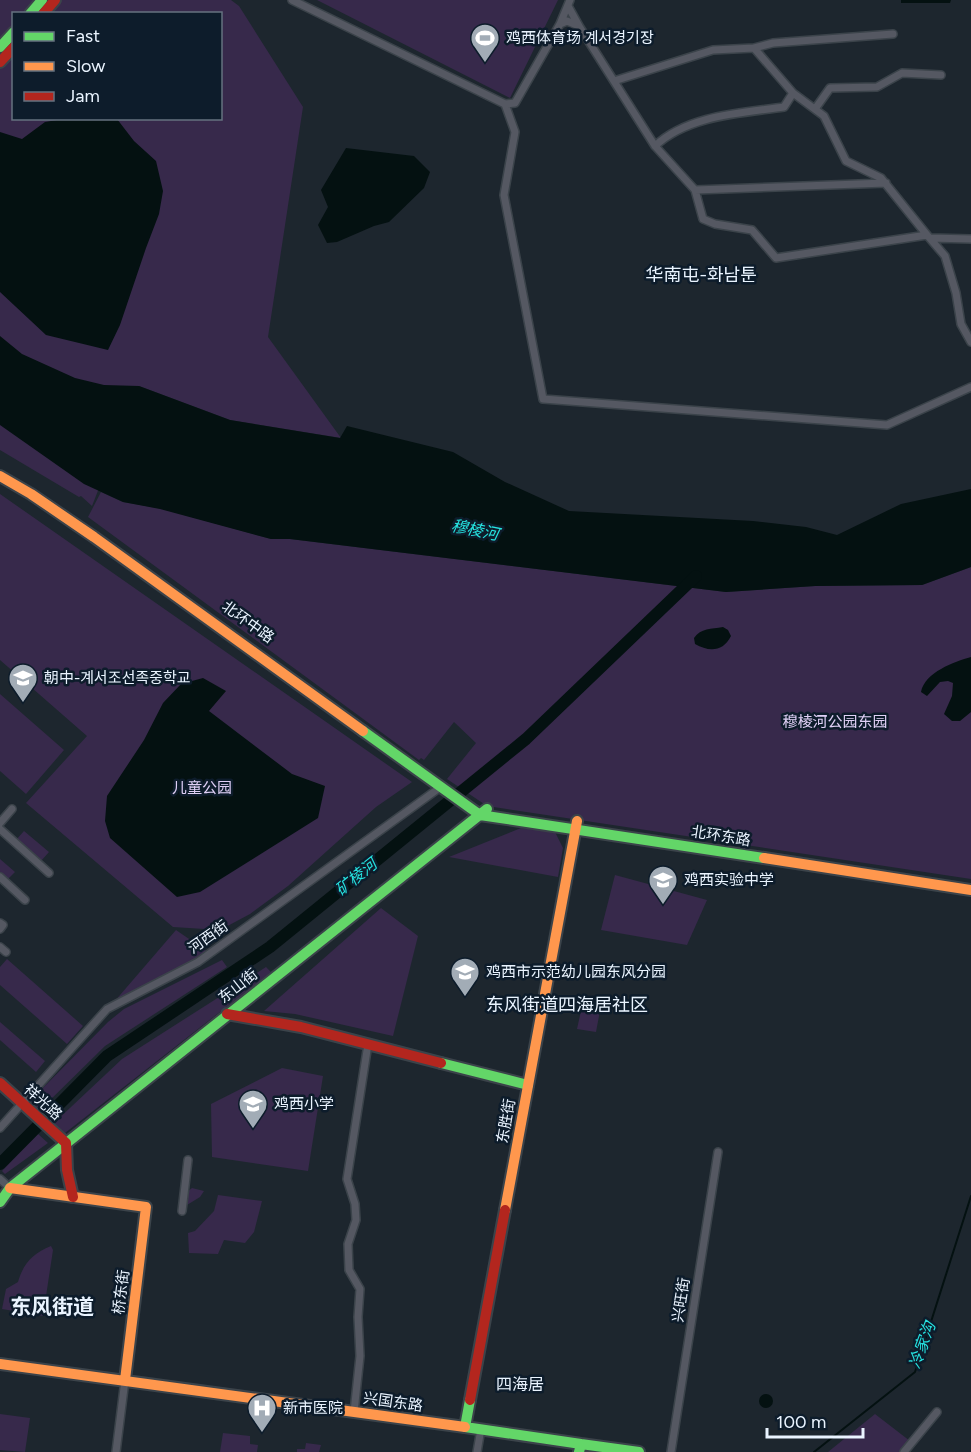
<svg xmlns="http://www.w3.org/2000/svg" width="971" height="1452" font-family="Figtree,'Noto Sans SC','Noto Sans KR',sans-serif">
  <rect width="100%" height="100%" fill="#1d262e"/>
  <path fill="#37294b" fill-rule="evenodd" d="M0,0H231L239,6L303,107L268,337L341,438L230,420L139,386L92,506L81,496L79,497L0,450ZM14,14H220V118H14Z
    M317,0H558L510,98Z
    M101,492L123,502L163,509L271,539H290L726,592L815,586L922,585L971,567V879L487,806L447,779L476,743L454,722L424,760L421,758L419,760L88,517Z
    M0,494L412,782L376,807L288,886L250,914L220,930L173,927L26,803L87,736L0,660Z
    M0,694L64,750L26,794L0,771Z
    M521,828L555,832L563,848L558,877L449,857Z
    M24,831L49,852L41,861L16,840Z
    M0,859L15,872L7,880L0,873Z
    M615,875L707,900L687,945L601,930Z
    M381,908L418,936L393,1036L295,1014L264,1011Z
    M176,930L208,952L195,961L114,1002Z
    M7,959L83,1026L67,1044L0,985V967Z
    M222,960L227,967L105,1046L40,1110L30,1101L108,1022L124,1009Z
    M266,967L271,972L65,1133L54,1123L122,1059Z
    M584,997L602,1000L596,1032L577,1029Z
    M0,1022L45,1061L36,1072L0,1040Z
    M282,1068L323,1076L308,1171L212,1157L211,1104Z
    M38,1134L48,1143L5,1174L2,1171Z
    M192,1188L204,1191L200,1197L187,1205V1192Z
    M218,1195L262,1201L254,1232L245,1243L224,1240L218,1254L189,1253L188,1233L195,1231L214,1211Z
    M51,1246L53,1250L43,1316L2,1309L6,1289L18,1282C23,1264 33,1253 51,1246Z
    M0,1414L30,1418L25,1452L0,1450Z
    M875,1414L910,1441L901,1452H828Z
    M223,1433L250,1436V1444L258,1445L257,1452H220Z
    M306,1443L321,1445L319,1452H297V1449H305Z"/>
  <path fill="#041111" d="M901,0H951L950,3H901Z
    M69,118L117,119L134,141L156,161L163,191L159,214L146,248L120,325L108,350L46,335L0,292V132L22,139L45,122Z
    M346,148L414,156L430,172L424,188L389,222L374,226L337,242L327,243L318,225L328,207L321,190Z
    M0,336L22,354L75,378L104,385L139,386L230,420L340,438L347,426L453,452L505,482L569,511L753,521L806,527L837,535L901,504L971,489V567L922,585L815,586L726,592L290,539H271L160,509L123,502L84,484L0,425Z
    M723,627L728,630L731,636C723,652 709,652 695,644L694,638C701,628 711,629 723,627Z
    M971,657V712L960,721H952L944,714L952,696L953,683L948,681L940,682L927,696L921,692C925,672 954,662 971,657Z
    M203,678L226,691L209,711L292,774L325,786L318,818L200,892L177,897L110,838L105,821L107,796L144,740L163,703L181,684Z
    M759 1401a7 7 0 1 1 14 0a7 7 0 1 1-14 0Z"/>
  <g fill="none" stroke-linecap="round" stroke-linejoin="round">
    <path stroke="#041111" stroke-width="2" d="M814,1452L915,1372L971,1196"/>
    <path stroke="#041111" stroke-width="12" d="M0,1164L107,1056L270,947L526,739L696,576"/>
    <g stroke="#3b434a" stroke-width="10">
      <path id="street" d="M292,0L505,104L515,103L560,24L567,21L579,26L655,146L695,190L703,219L715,224L752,230L776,258L927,235L945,256L956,293L961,324L971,342
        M568,6L579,26
        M560,24L570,0
        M754,48L793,93L824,116L846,161L881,178L927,235
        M614,81L713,50L754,48L773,43L893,34
        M505,104L515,132L504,195L543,399L887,425L971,387
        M815,109L830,88L877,87L902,73L941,75
        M655,146C688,115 742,113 784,107L793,93
        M695,190L886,183
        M930,238L971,239
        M0,823L12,809
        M0,829L49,873
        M0,877L25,900
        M0,923L3,925L0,929
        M0,947L6,952
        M0,1128L107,1009L198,962L442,786
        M0,1179L10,1188
        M182,1211L188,1160
        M354,1412L360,1356L358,1317L360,1289L349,1270L348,1244L356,1220L355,1204L347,1179L368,1044
        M116,1452L125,1380
        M477,1452L481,1429
        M671,1452L718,1152
        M904,1452L937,1412"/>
    </g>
    <g stroke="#3b434a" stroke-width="14">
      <path id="fast" d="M30,14L42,0
        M0,47L14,32
        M363,731L480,815L764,858
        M441,1063L528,1085
        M0,1202L10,1188L487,809
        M470,1400L465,1427L581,1444L579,1452
        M581,1444L639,1452"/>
    </g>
    <g stroke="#3b434a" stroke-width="14">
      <path id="slow" d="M0,476L31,494L94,537L363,731
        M764,858L971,890
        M10,1188L146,1207L125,1380
        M505,1210L577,821
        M0,1364L465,1427"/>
    </g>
    <g stroke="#3b434a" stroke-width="14">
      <path id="jam" d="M43,14L55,0
        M0,62L14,47
        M227,1014L301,1027L441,1063
        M0,1083L66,1143L67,1170L73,1197
        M470,1400L505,1210"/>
    </g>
    <use href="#street" stroke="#555862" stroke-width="7"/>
    <use href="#fast" stroke="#63d668" stroke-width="10"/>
    <use href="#slow" stroke="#ff974d" stroke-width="10"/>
    <use href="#jam" stroke="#b3261e" stroke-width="10"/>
  </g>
  <defs>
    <g id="stadium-pin" transform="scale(1.5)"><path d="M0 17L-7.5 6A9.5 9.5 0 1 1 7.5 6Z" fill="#a2acb6" stroke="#0d1c2b"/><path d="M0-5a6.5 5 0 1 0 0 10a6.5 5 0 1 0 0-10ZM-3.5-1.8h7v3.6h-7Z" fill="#fff"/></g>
    <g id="school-pin" transform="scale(1.5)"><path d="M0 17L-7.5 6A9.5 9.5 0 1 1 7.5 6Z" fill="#a2acb6" stroke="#0d1c2b"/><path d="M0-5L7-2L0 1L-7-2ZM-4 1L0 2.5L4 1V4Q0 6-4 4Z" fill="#fff"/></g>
    <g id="hospital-pin" transform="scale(1.5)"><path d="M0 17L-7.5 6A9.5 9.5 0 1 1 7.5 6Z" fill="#a2acb6" stroke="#0d1c2b"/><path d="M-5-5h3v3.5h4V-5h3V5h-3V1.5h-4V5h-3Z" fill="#fff"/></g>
  </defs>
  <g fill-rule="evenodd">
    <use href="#stadium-pin" x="485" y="38"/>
    <use href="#school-pin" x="23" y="678"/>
    <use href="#school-pin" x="663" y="880"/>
    <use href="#school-pin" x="465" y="972"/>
    <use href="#school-pin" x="253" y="1104"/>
    <use href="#hospital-pin" x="262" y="1408"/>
  </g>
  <g text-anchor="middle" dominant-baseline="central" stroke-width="5" stroke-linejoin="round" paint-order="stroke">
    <g font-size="15" fill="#eaf4ff" stroke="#0d1c2b" text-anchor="start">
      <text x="506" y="38">鸡西体育场 계서경기장</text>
      <text x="44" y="678">朝中-계서조선족중학교</text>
      <text x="684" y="880">鸡西实验中学</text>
      <text x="486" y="972">鸡西市示范幼儿园东风分园</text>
      <text x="274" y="1104">鸡西小学</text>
      <text x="283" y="1408">新市医院</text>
    </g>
    <g font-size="15" fill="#eaf4ff" stroke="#0d1c2b">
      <text transform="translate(248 622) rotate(36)">北环中路</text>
      <text transform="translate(721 836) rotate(9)">北环东路</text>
      <text transform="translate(208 937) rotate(-35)">河西街</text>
      <text transform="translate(238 986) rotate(-38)">东山街</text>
      <text transform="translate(43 1102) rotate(42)">祥光路</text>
      <text transform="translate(506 1121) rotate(-80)">东胜街</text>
      <text transform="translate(121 1292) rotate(-83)">桥东街</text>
      <text transform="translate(681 1300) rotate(-81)">兴旺街</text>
      <text transform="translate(393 1402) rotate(8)">兴国东路</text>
    </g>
    <g font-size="15" fill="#e0d0f6" stroke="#0d1c2b">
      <text x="835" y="722">穆棱河公园东园</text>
      <text x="202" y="788">儿童公园</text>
    </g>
    <g font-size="16" font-style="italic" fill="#26e2e0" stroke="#0d1c2b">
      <text transform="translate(475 530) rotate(11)">穆棱河</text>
      <text transform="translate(356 877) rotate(-39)">矿棱河</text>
      <text transform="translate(922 1345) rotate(-70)">冷家沟</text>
    </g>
    <g font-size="16" fill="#eaf4ff" stroke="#0d1c2b">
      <text x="520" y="1384">四海居</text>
    </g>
    <g font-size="18" fill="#eaf4ff" stroke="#0d1c2b">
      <text x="701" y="275">华南屯-화남툰</text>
      <text x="567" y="1005">东风街道四海居社区</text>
    </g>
    <g font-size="21" font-weight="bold" fill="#eaf4ff" stroke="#0d1c2b">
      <text x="52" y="1306">东风街道</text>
    </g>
  </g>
  <rect x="12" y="12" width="210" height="108" fill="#0d1c2b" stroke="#657280" stroke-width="1.5"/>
  <rect x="24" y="32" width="30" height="9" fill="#63d668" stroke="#657280" stroke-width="1.5"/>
  <text x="66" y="42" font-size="18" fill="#eaf4ff">Fast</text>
  <rect x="24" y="62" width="30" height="9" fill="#ff974d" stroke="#657280" stroke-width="1.5"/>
  <text x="66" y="72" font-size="18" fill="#eaf4ff">Slow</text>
  <rect x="24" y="92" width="30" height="9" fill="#b3261e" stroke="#657280" stroke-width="1.5"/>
  <text x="66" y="102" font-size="18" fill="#eaf4ff">Jam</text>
  <path d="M767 1428v9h96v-9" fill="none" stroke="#eaf4ff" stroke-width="3"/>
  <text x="776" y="1428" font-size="18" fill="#eaf4ff" stroke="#0d1c2b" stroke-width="4.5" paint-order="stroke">100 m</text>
</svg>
